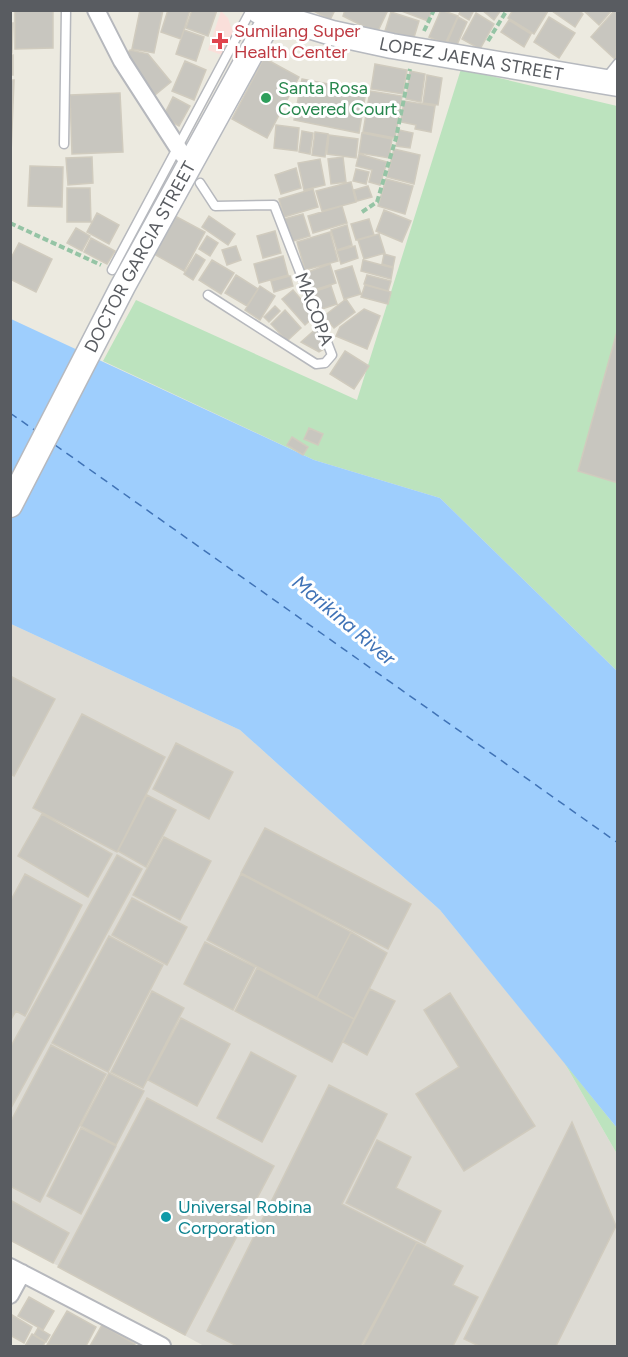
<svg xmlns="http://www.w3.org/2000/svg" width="628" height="1357" font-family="Figtree,sans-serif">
  <rect width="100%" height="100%" fill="#eceae0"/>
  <path fill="#dddbd4" d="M11,624L240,730L440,910L564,1062L617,1154V1346H204L11,1240Z"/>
  <path fill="#fadfda" d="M221,11L228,18L233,33L222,55L208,50Z"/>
  <path fill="#bce3be" d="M461,69L617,106V671L440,498L314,460L103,361L136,300L357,400Z
    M564,1062L617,1128V1154Z"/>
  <path fill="#9ecefd" d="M11,319L314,460L440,498L617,671V1128L440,910L240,730L11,624Z"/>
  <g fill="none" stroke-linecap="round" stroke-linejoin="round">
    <path stroke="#4073b6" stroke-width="1.5" stroke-dasharray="8 6" stroke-linecap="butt" d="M10,413L36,431
      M55,445L618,843"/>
  </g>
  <path fill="#c8c6bf" stroke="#d0cbbe" stroke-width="1.5" d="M15,10H53V48L15,49Z
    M140,10H163L154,53L132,49Z
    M168,10H190L181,39L161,32Z
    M192,10H217L208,36L186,28Z
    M312,10H335L330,20Z
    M345,10H388L377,33L343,16Z
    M399,10H432L428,21Z
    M441,10L458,16L445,44L429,37Z
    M461,10H474L469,20L459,14Z
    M482,10H501L494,20Z
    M513,10H548V11L534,34L508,18Z
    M579,10L583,14L575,27L552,11Z
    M583,10H612L599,25Z
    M615,10H618L616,60L591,37Z
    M391,12L419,21L412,44L384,34Z
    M476,13L494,24L480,49L462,39Z
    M458,17L467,22L456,47L447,43Z
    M549,17L575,33L559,58L534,42Z
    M509,20L531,34L524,47L501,32Z
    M10,23H13L12,53H10Z
    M184,30L204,37L196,61L176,54Z
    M130,50L148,54L171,82L155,95L125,55Z
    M10,55H13V75H10Z
    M264,58L299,77L267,138L232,119Z
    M185,61L206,70L194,100L172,91Z
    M375,64L407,70L403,94L371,89Z
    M410,71L425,74L421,102L406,99Z
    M427,75L442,78L438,105L423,103Z
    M302,79L366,91L359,133L294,120Z
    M10,80H14L11,154H10Z
    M370,91L402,96L395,138L363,132Z
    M120,93L123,152L72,154L70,95Z
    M173,97L190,106L179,126L163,117Z
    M404,101L435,106L431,132L415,129L416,125L401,122Z
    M276,125L299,128L297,151L274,148Z
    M399,130L413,133L410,148L396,146Z
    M302,131L313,133L310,154L299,152Z
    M315,132L328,134L325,157L312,155Z
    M362,133L392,139L389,158L359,153Z
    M329,135L358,139L356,158L327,154Z
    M394,149L420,155L414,184L387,177Z
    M359,154L387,162L380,185L369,182L372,170L356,166Z
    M92,157L93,183L68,185L66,158Z
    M343,157L346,182L331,184L328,159Z
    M320,159L325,185L304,190L298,163Z
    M30,166L63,167L62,207L28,206Z
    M296,168L301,188L281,194L275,175Z
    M356,169L369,172L366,184L353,181Z
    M386,179L413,186L405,214L378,206Z
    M351,182L356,202L322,211L316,191Z
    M368,186L372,197L357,201L354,190Z
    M67,188H90L91,222H67Z
    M313,189L318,207L284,217L279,199Z
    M342,206L347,223L313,233L308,216Z
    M384,210L411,221L402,242L376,231Z
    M97,213L119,225L109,244L87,232Z
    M303,214L310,236L290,242L284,219Z
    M175,216L205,232L184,271L154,254Z
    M209,216L235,234L228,245L202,227Z
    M369,219L374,235L356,240L351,224Z
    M347,225L352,245L337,250L331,230Z
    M76,228L90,236L82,251L67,243Z
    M275,231L281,253L263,258L257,236Z
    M330,232L338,261L305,270L297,242Z
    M379,234L385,253L364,259L358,240Z
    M207,236L218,243L210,256L199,249Z
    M91,238L115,251L107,264L84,252Z
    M19,243L52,259L36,292L10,279V260Z
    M236,246L241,260L227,265L222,250Z
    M355,246L358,258L341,264L337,251Z
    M196,254L205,260L193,280L184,274Z
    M384,254L395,257L393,267L382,264Z
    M283,256L288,275L259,283L254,264Z
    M212,260L234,273L221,294L199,280Z
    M363,260L393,268L391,279L361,271Z
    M330,264L336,283L311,291L305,273Z
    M352,266L361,294L344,299L335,271Z
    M236,275L258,289L247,306L225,293Z
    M367,275L391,281L388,291L364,284Z
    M290,276L293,286L274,292L271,281Z
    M365,285L391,292L388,304L361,297Z
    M260,286L275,296L260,320L245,310Z
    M331,286L337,304L319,310L313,292Z
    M293,290L315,316L305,325L282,299Z
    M346,299L355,312L334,328L324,316Z
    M275,306L280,311L269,322L264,317Z
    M364,309L380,316L367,349L336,336L340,327Z
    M285,310L301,328L287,341L271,324Z
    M319,326L326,348L319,352L301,342Z
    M618,328V483L578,471Z
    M345,351L369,366L354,389L330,374Z
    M309,428L323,434L318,445L304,439Z
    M292,437L308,447L303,455L287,445Z
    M10,676L55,699L14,776L10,774Z
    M82,714L165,757L117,852L33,808Z
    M176,743L233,772L209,819L153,789Z
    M147,795L176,810L146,867L118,851Z
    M42,814L112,854L88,897L18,856Z
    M265,828L411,904L388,949L241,873Z
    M164,837L211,861L180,920L133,895Z
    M117,855L142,869L10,1110V1048Z
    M25,874L82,905L25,1016L16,1011L10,1021V902Z
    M241,874L351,932L317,998L207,940Z
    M132,898L187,927L167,965L112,935Z
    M351,932L387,953L354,1019L317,998Z
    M109,936L163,965L108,1072L52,1043Z
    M205,942L255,967L233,1010L184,984Z
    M257,968L354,1019L332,1062L235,1011Z
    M370,989L395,1001L367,1055L343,1042Z
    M152,991L184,1008L143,1088L111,1072Z
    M450,993L535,1126L464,1171L416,1094L459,1067L424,1010Z
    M181,1018L230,1044L197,1106L148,1080Z
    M51,1045L106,1074L40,1202L10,1186V1123Z
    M251,1052L296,1076L262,1142L217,1118Z
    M109,1073L144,1091L116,1145L81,1126Z
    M329,1085L387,1114L342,1204L417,1242L361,1346H237L207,1331Z
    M147,1098L274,1166L185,1335L58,1267Z
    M572,1122L616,1226L556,1346H479L464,1339Z
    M81,1128L116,1146L81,1214L47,1196Z
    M377,1140L411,1157L396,1188L441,1211L425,1243L346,1203Z
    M10,1200L69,1233L53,1263L10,1240Z
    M417,1242L463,1266L453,1285L478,1297L453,1346H363Z
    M29,1297L54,1311L43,1330L18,1316Z
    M67,1311L96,1327L86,1346L47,1345Z
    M12,1315L32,1327L24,1343L10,1335Z
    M102,1325L135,1344L134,1346H90Z
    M38,1328L50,1335L46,1342L34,1335Z
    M32,1334L45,1342L43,1346H25Z"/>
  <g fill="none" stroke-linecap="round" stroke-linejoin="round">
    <g stroke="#b6b8bd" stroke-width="11">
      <path id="lane" d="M606,78L618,63
        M64,144L66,10
        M200,183L215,206L274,205L332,355L325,363L316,364L208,295
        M112,270L251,10"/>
    </g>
    <g stroke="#b6b8bd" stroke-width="20">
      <path id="street" d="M96,10L122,61L182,154
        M10,1267L162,1346
        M10,1295L22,1273"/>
    </g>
    <g stroke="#b6b9bf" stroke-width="27">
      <g id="secondary">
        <path id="s1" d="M259,11L332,33L392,46L618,84"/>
        <path id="s2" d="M10,505L123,286L275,10"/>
      </g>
    </g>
    <path stroke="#95c4a5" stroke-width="4" stroke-dasharray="6 3" stroke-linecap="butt" d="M424,31L434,10
      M488,41L507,10
      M362,212L377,202L396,138L410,69
      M10,223L101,265"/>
    <use href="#lane" stroke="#fff" stroke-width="8"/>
    <use href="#street" stroke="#fff" stroke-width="16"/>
    <use href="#secondary" stroke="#fff" stroke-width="24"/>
  </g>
  <path fill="#e0444e" stroke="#fff" stroke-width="2" d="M217 32h6v6h6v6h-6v6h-6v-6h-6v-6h6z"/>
  <circle fill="#2e9e5b" stroke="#fff" stroke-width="2" cx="266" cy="98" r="6"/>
  <circle fill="#0f9aa8" stroke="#fff" stroke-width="2" cx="166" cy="1217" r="6"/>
  <g text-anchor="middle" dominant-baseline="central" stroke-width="6" stroke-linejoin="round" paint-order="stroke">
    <g font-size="18" fill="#be3a42" stroke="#fff" text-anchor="start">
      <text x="234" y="31">Sumilang Super<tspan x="234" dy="21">Health Center</tspan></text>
    </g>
    <g font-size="18" fill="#595c61" stroke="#fff">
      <text stroke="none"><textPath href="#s1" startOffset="218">LOPEZ JAENA STREET</textPath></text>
      <text stroke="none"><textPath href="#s2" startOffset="280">DOCTOR GARCIA STREET</textPath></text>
      <text transform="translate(314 309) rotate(69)">MACOPA</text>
    </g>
    <g font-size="18" fill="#27864d" stroke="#fff" text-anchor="start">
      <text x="278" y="88">Santa Rosa<tspan x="278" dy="21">Covered Court</tspan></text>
    </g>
    <g font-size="18" fill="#0d838f" stroke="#fff" text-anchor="start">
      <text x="178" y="1207">Universal Robina<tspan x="178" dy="21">Corporation</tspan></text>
    </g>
    <g font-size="20" font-style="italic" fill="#4073b6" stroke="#fff">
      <text transform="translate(344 620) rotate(40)">Marikina River</text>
    </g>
  </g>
  <rect width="628" height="1357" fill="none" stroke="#595c61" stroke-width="24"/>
</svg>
